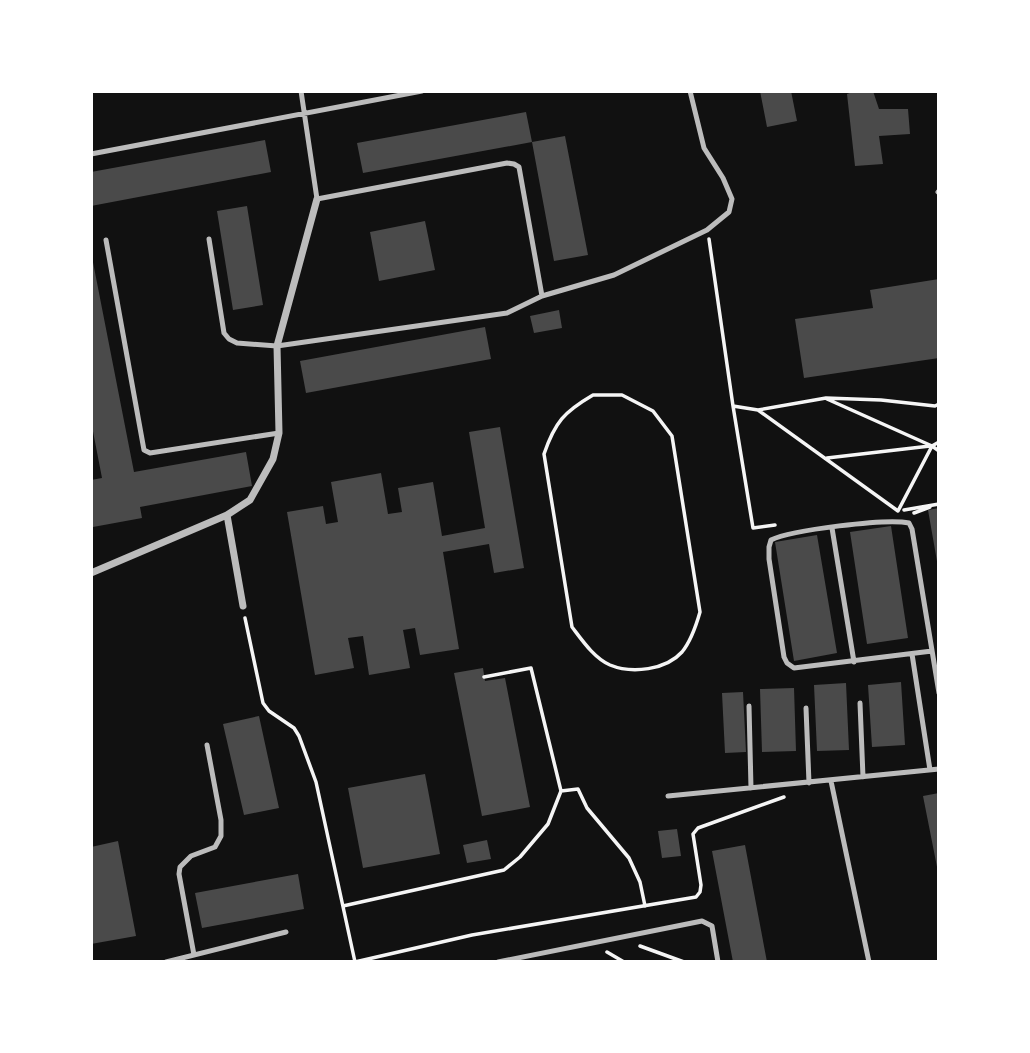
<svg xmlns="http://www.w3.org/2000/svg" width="1030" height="1053" font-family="Mulish,sans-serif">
  <rect width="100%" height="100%" fill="#111"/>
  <path fill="#4a4a4a" d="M760,91H791L797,121L767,127Z
    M855,91H873L879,109H908L910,134L879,136L883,164L855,166L847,94Z
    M526,112L532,142L565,136L588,255L554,261L532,142L363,173L357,143Z
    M265,140L271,172L91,206V172Z
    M247,206L263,305L233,310L217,211Z
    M425,221L435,270L379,281L370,232Z
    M91,252L134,472L246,452L252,486L140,507L142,518L93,527L91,480L102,478L91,421Z
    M939,279V358L804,378L795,319L873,308L870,290Z
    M559,310L562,328L534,333L530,316Z
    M485,327L491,359L306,393L300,361Z
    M500,427L524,568L494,573L489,544L443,552L459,649L420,655L415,628L403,630L410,668L369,675L363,636L348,638L354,668L315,675L287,512L323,506L326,524L338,522L331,482L381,473L388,514L402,512L398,488L433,482L442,536L485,528L469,432Z
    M939,508V567H938L928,510Z
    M891,526L908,638L867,644L850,532Z
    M817,535L837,653L794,661L775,542Z
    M483,668L485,681L505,678L530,807L482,816L454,673Z
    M901,682L905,745L872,747L868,685Z
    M846,683L849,750L817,751L814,685Z
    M794,688L796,751L762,752L760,689Z
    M743,692L746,752L725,753L722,693Z
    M259,716L279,808L244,815L223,724Z
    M425,774L440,854L363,868L348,788Z
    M939,793V871L938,872L923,796Z
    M677,829L681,856L662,858L658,831Z
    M487,840L491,859L467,863L463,845Z
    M118,841L136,936L91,944V847Z
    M745,845L767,962H733L712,851Z
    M298,874L304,909L202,928L195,893Z"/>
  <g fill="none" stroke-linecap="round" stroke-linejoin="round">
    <path stroke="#f5f5f5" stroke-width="3.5" d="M709,239L733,406L758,410L826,398L881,400L935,406L939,404
      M593,395H622L653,411L672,436L700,612C696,626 691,641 682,652C666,670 632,674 610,665C594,658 582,640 572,627L544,454C555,422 564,412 593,395Z
      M827,399L932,446L939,451
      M733,406L753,528L775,525
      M758,410L898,511L932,446L939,442
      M827,458L930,446
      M904,510L939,504
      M914,513L930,507
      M245,618L263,703L269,711L294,728L299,736L316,782L355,962
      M561,791L578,789L587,808L629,858L640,882L645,906
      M343,906L504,870L520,857L548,824L561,791L531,668L484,677
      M640,946L684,962
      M607,952L624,962
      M355,962L472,935L696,897L700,892L701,885L693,834L698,828L784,797"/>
    <path stroke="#bcbcbc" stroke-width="5" d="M301,91L317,199L507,163L514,164L519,167L542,296
      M91,154L422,91
      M938,192L939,191
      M209,239L224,333L229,339L237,343L277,346L507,313L542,296L614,275L707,230L729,212L732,199L723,178L704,148L690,91
      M106,240L144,450L150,453L279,433
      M832,528L854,662
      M932,651L794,668L787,663L784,657L769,559V547L771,540C791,530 887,518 909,523L912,529L939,693
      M912,654L930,770
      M860,703L863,777
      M749,706L751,788
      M806,708L809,783
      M831,781L869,962
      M668,796L939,769
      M194,955L179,874L180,867L191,856L215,847L221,836V820L207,745
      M166,962L286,932
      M498,962L702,921L712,926L718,962"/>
    <path stroke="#bcbcbc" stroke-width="7" d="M227,515L243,606
      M91,573L227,515L250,500L273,459L279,433L277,346L317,199"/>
  </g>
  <rect width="1030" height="1053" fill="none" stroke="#ffffff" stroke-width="186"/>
</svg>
